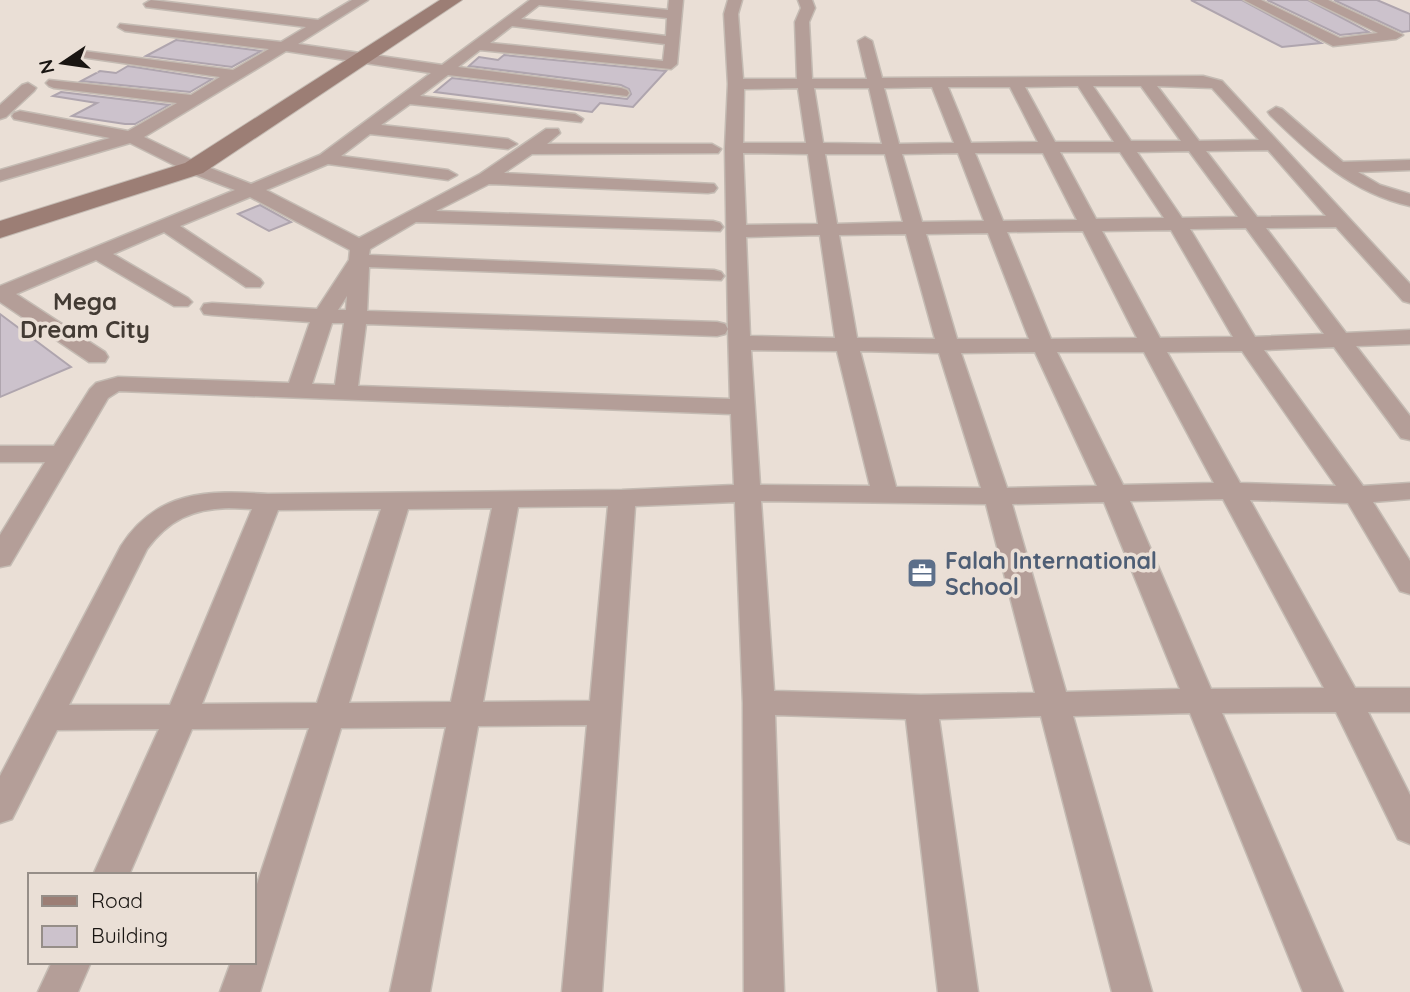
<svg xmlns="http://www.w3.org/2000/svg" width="1410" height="992" font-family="Quicksand,sans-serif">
  <rect width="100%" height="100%" fill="#eadfd6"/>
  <path fill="#ccc2cc" stroke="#afa5ae" stroke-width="2" d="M1191,0H1242L1321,43L1282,47Z
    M1267,0H1308L1369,32L1340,35Z
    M1334,0H1377L1410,14V31L1402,32Z
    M176,40L261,51L232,67L146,56Z
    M504,55L666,71L633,107L600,103L592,112L435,92L452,78L627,99L631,94L629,89L621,85L469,66L479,57L498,60Z
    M128,66L212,79L190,92L81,81L100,71L116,73Z
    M61,92L169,105L135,124H125L72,116L97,103L53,96Z
    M260,205L291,222L269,231L238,214Z
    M0,314L71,367L0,397Z"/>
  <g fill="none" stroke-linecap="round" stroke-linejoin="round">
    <g stroke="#c4bbb3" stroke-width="3">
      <path id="street" d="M151,0L318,20L352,0H368L298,44L442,65L530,0H567L668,10L669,0H683L677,64L671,69L480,50L458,67L621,88L627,90L629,93L627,96L448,75L420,96L575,114L583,119L581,122L410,104L381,125L508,139L517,144L508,149L370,134L341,156L448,170L457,175L448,180L328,164L266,190L359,238L480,174L546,129H558L560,133L547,144H712L721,149L718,153L532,154L504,173L714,184L717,188L714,192L708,193L489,184L436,211L713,221L720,223L723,227L720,231L416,222L370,249L369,255L714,270L721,272L724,276L721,280L369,267L367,311L717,322L725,324L728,329L725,148L728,84L724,14L728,0H742L738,14L743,79H797L795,22L801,8L798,0H812L815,8L809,22L812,79H867L858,41L865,37L872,41L882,78L1203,76L1222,81L1410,284V303L1403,301L1336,227L1266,228L1346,333L1410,330V344L1356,346L1410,416V440L1401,438L1334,347L1264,350L1363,486L1410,483V499L1373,502L1410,561V594L1400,591L1348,503L1250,500L1355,688H1410V712H1368L1410,795V844L1398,839L1336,712L1222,713L1343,992H1303L1190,713L1073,716L1152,992H1112L1041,716L939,719L978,992H938L906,719L775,715L784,992H744L743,703L735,502L635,506L602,992H562L587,725L478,726L430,992H390L446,727L341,728L260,992H220L231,962H254V893L309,728L192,729L129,875H93L159,729L57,730L12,819L0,823V776L121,546C157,490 208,490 268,494L622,490L734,485L731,414L119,391L108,398L10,565L0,567V535L45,462H0V446H54L90,389L96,383L118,377L289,383L310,322L212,315L204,314L201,309L204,304L212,303L317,309L349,260L350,250L250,197L180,226L260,279L263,283L260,287H246L164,232L113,254L188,298L192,302L188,306H174L96,260L16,294L105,352L108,357L105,362H89L0,302V286L235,190L188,172L130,143L0,181V170L110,138L14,119L12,116L14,113L20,111L128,131L177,103L54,88L49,86L46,83L49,80L191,95L220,77L88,58L83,57L81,54L83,51L233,70L269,49L125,31L118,27L120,24L281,42L306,27L146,7L144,4ZM539,5L667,18L666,36L521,19ZM512,26L665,44L663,61L490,43ZM286,51L431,73L320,155L251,184L200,164L144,137ZM1078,86L1114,142H1055L1025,87ZM1093,86H1141L1181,141H1131ZM1157,86L1212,88L1259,140L1199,141ZM932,87L954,143L899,144L884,88ZM948,87H1010L1038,142L971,143ZM798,88L806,143H743L744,89ZM814,88H869L882,144L823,143ZM1268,150L1326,216L1257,217L1206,151ZM1189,151L1238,217L1182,218L1137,152ZM1060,152H1120L1164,218L1096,219ZM743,153L808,154L818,224L746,225ZM958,153L984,221L922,222L902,154ZM975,153H1043L1077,220L1003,221ZM825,154H885L903,222L837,224ZM1246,228L1324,334L1255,337L1190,229ZM1171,230L1233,337L1160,338L1102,231ZM1083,231L1137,338L1051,339L1007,232ZM988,233L1029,339H957L926,234ZM906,234L935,339L857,338L839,235ZM820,235L835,338L750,336L746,237ZM347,296L346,310H338ZM332,323H344L335,385L312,384ZM366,324L717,336L725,334L728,329L730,399L358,386ZM751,350L837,351L870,486L760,485ZM860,351L939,353L981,488L896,487ZM1242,351L1336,486L1240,483L1167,352ZM1035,352L1097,486L1007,488L961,353ZM1057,352H1144L1214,483L1123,485ZM1223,499L1324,688L1211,689L1130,501ZM761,501L986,504L1035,693L921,695L774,691ZM1104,502L1180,689L1066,692L1012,504ZM608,506L590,701L483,702L518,507ZM229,508L252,509L170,705H69L147,549C169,520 192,509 229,508ZM492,508L451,702L349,703L408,509ZM381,509L317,703L202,704L278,510Z
        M1244,0H1261L1340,38L1378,33L1310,0H1328L1403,35L1396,39L1333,46Z
        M28,83L36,88L34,91L6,117L0,119V105L22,85Z
        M1276,107L1282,109L1343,162L1410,160V170L1358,172L1380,185L1410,194V206C1352,193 1312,156 1270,115L1268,112Z
        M52,962H91L78,992H38Z"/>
    </g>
    <g stroke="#c4bbb3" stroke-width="2">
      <path id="secondary" d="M440,0H462L203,173L0,238V221L185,163Z"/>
    </g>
    <use href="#street" fill="#b49e98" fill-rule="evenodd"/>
    <use href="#secondary" fill="#9c7e75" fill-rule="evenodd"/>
  </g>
  <defs>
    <g id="office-square" transform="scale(1.575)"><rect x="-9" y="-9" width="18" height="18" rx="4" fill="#5c6f8a" stroke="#eadfd6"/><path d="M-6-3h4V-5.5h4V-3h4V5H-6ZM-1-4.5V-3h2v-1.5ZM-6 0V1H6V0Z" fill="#fff"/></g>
  </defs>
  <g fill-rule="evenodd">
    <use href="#office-square" x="922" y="573"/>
  </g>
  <g text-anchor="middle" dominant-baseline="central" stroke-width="7" stroke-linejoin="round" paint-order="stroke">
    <g font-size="23" font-weight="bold" fill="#4e5e75" stroke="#eadfd6" text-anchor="start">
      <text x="945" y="560">Falah International<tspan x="945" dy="26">School</tspan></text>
    </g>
    <g font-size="24" font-weight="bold" fill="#433b34" stroke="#eadfd6">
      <text x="85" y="301">Mega<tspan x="85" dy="28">Dream City</tspan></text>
    </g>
  </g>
  <rect x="28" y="873" width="228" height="91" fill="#eadfd6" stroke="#968e88" stroke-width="2"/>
  <rect x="42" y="896" width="35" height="10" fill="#9c7e75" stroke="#968e88" stroke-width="2"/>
  <text x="91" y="908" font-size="21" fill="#191512">Road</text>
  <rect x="42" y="926" width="35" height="21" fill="#ccc2cc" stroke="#968e88" stroke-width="2"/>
  <text x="91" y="943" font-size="21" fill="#191512">Building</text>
  <g transform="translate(63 63) rotate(257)" stroke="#eadfd6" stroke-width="5" paint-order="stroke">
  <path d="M0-5L12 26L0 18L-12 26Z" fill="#191512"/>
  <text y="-10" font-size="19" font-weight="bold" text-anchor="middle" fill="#191512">N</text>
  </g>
</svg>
